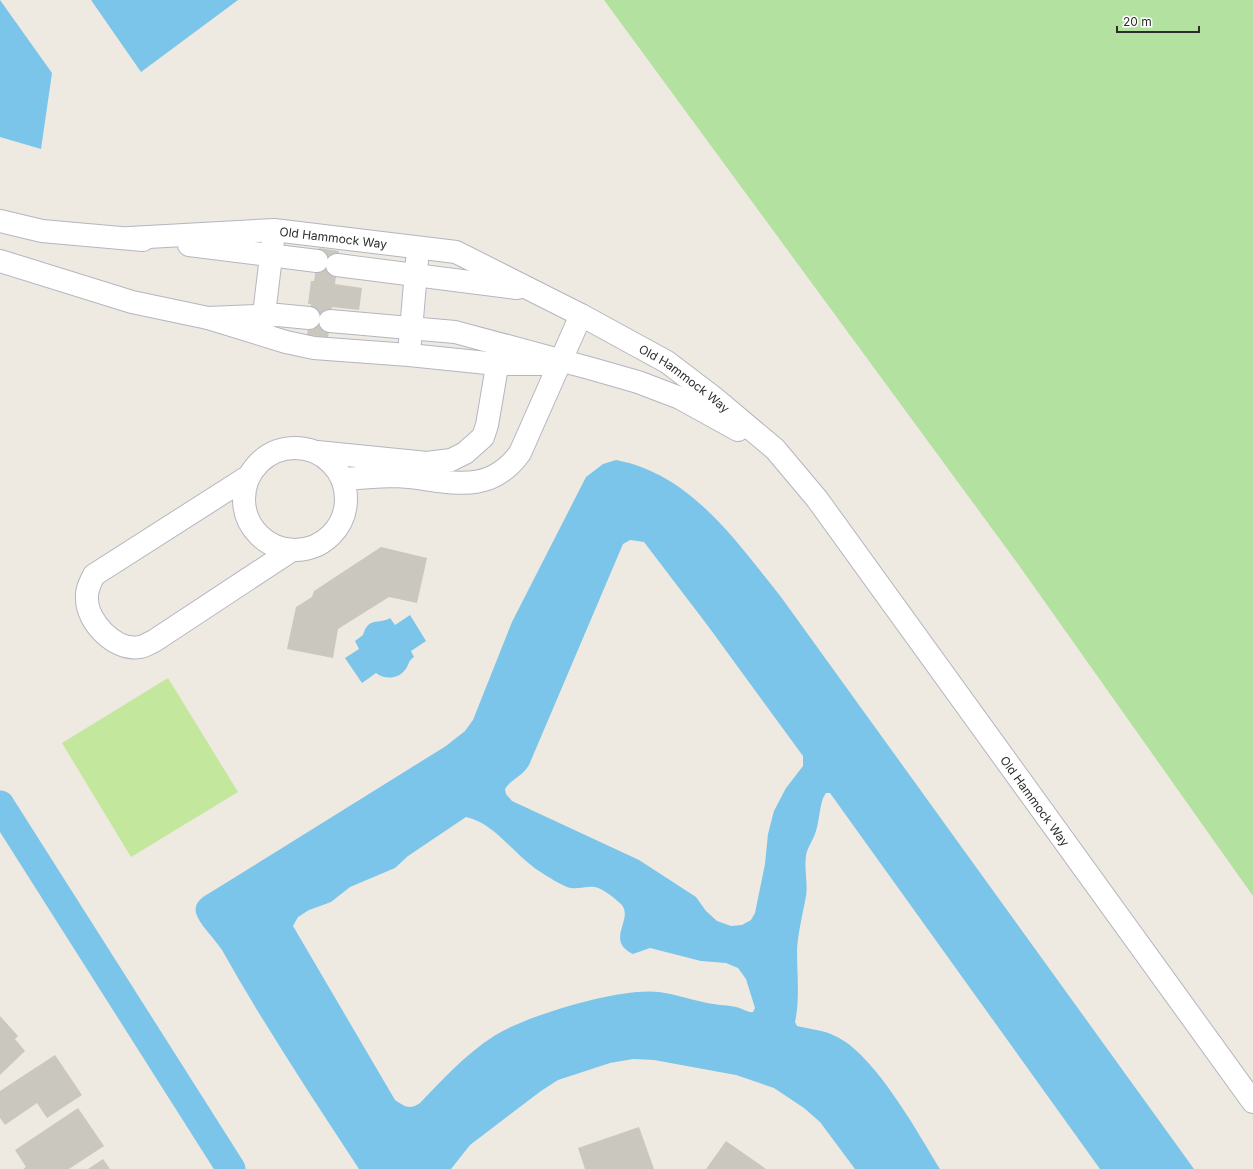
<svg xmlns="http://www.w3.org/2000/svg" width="1253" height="1169" font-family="Inter,sans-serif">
  <rect width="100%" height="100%" fill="#eee9e1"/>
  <path fill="#b3e1a0" d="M604,0H1253V896L1018,564Z"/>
  <path fill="#c3e79d" d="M168,678L238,792L131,857L62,743Z"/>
  <path fill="#7ac5e9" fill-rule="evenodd" d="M0,0L52,73L41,149L0,137Z
    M91,0H238L141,72Z
    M616,460C691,474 736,541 781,597L1194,1169H1100L830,793H826L823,798C819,810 819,823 815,834C812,842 807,848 806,856C804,870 808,883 806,896C803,913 798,932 797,950C797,973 800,1000 795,1022L797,1026C809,1029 824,1030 835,1036C874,1053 918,1133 940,1169H855L820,1122L804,1108L774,1088L736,1075L654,1060L633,1059L610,1063L558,1080L541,1091L470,1145L451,1169H359C312,1097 264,1025 222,950C215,939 199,924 196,913C194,903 201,898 208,894L446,746L465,731L473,720L512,622L586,477L603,464ZM630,540L644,542L708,626L803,756V766L786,788L774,811L768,834L765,864L755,913L751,920L742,925L731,926L717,921L706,911L696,897L639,860L512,801L506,794L505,789C511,779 522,777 529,765L623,544ZM466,817C495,823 514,855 539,871C545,875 564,887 571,888C579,889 587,886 595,887C604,889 614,898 621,904C635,919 604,940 633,954L650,948L701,961L726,963L738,968L746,979L755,1008L753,1012C748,1013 742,1008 736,1007C726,1005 714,1005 703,1002C688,999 675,994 659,992C621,987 527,1015 494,1036C466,1054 443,1079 420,1103C410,1110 405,1107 395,1100L293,926L298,917L309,910L331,902L350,887L395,868L408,856Z
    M410,615L426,641L411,651L414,657C408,661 409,665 405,670C398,679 385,680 376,673L362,683L345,658L359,649L355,641L363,635C369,616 378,625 390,618L395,625Z"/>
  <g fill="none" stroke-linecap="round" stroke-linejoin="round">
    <path stroke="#7ac5e9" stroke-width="29" d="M0,805L231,1169"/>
  </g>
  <path fill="#cac7bf" d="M319,248L339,251L335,284L362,288L359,310L332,307L328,338L307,335L311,304H308L311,281H314Z
    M381,547L427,558L417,603L389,597L338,629L333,658L287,649L296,607L312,597L314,591Z
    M0,1016L18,1036L15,1039L25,1051L0,1075Z
    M55,1055L82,1095L47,1118L37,1103L5,1125L0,1118V1091Z
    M78,1108L104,1146L69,1169H23L26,1167L15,1150Z
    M639,1127L654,1169H585L578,1148Z
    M726,1141L766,1169H706Z
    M103,1159L110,1169H88Z"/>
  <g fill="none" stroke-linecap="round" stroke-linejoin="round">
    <g stroke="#b4b6bf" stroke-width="24">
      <g id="minor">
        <path d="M0,221L42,231L143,240"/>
        <path id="s1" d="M130,238L274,230L456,252L581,315L667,362L713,397L775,449L817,499L1253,1102"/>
        <path d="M189,245L317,261"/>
        <path d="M0,261L132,302L208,318L278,315L309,318"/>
        <path d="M337,265L517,288"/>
        <path d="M208,318L286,342L314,348L409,355L497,364H546"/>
        <path d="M330,321L455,332L589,368L638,382L680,398L738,430"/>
        <path d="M262,331L273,240"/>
        <path d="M410,342L417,260"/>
        <circle cx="295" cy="499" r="51"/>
        <path d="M317,452L427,463L451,460L465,453L483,437L487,425L500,349"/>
        <path d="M249,476L94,575C90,583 86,590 87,599C87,622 115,651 139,647C144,647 149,643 154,641L292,550"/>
        <path d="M344,479C361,478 379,476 396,476C443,478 486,500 520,453L581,315"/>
      </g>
    </g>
    <use href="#minor" stroke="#fff" stroke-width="22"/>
  </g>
  <g text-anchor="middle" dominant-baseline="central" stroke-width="3" stroke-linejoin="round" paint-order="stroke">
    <g font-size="12" fill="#2d2d2d" stroke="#fff">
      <text stroke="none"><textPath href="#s1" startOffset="204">Old Hammock Way</textPath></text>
      <text stroke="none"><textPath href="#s1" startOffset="589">Old Hammock Way</textPath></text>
      <text stroke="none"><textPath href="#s1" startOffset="1142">Old Hammock Way</textPath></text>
    </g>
  </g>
  <path d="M1117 26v6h82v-6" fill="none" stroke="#2d2d2d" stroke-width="2"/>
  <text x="1123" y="26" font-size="12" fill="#2d2d2d" stroke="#ffffff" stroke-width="3" paint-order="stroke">20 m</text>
</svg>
